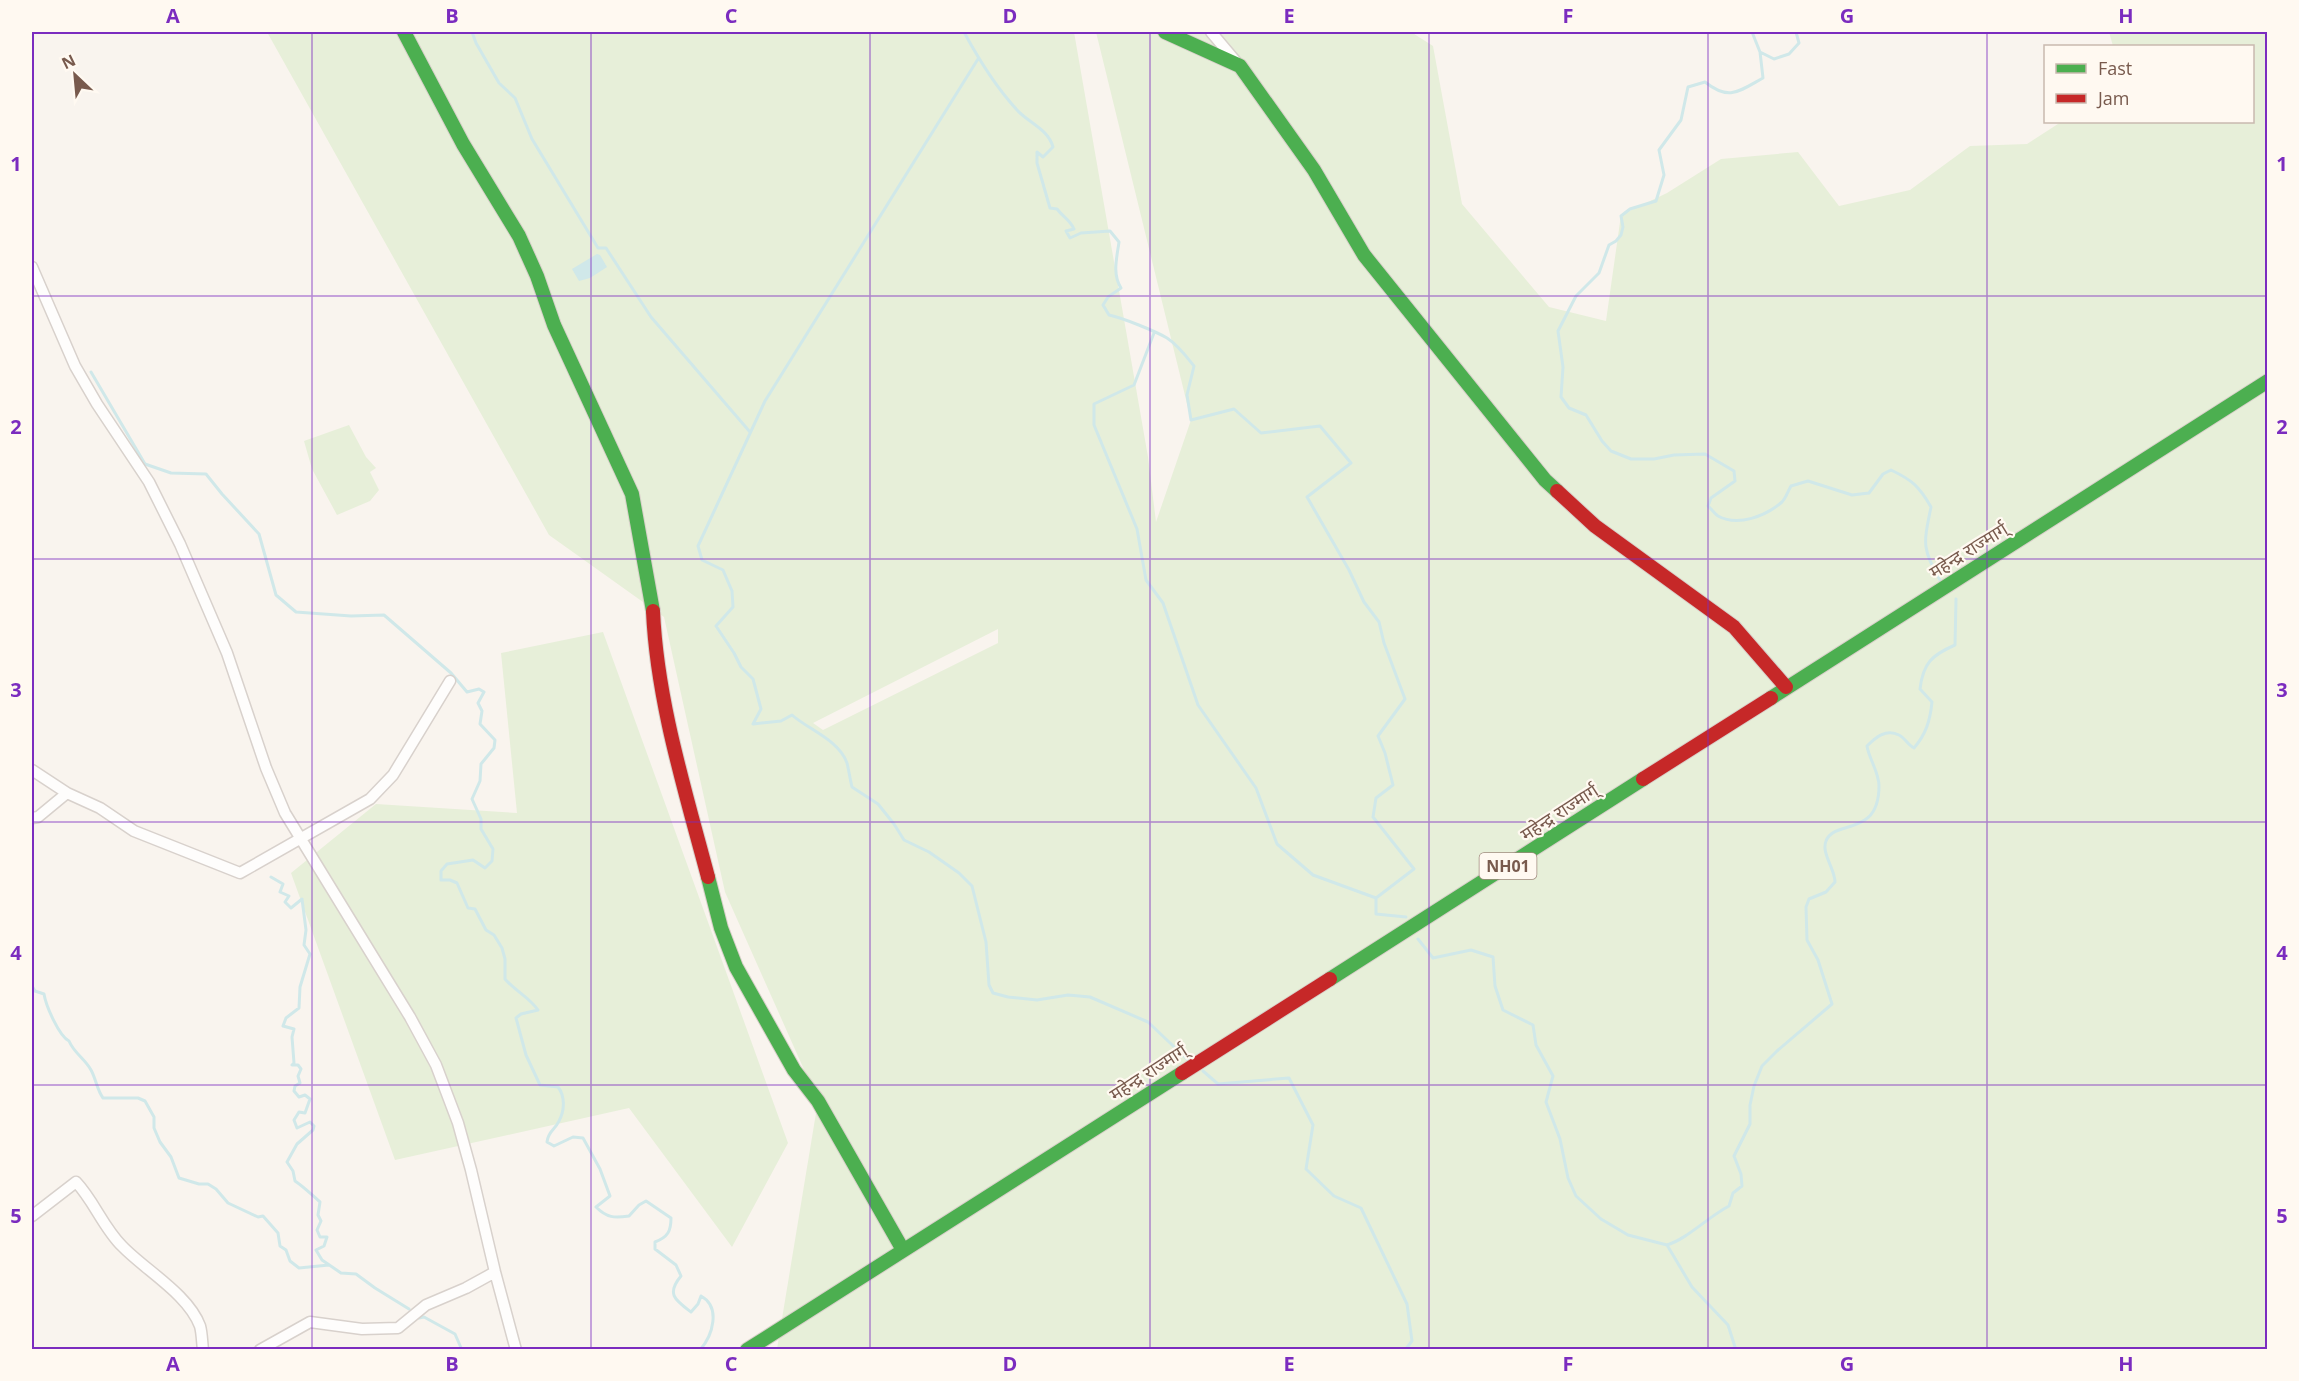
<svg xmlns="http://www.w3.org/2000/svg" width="2299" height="1381" font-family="'Open Sans','Noto Sans Devanagari',sans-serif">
  <rect width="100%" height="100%" fill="#f9f4ee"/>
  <path fill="#e7efd9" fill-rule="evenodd" d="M267,32H1074L1148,457L1156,522L1191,420L1096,32H1411L1433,46L1462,204L1549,307L1606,321L1621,215L1667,193L1721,159L1798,152L1839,206L1910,190L1970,146L2027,144L2061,122H2252V46H2113L2109,32H2267V1349H777L818,1101L725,892L664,617L549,535ZM998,629V643L823,730L813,723Z
    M349,425L366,457L376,468L370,472L379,490L370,501L337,515L312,469L304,441Z
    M603,632L788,1143L732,1247L629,1108L395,1160L291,873L376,804L517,813L501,653Z"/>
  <path fill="#d0e8e9" d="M597,254L600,255L607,267L590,278L579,281L572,269Z"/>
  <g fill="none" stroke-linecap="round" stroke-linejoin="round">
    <path stroke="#d0e8e9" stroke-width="3" d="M472,32L476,43L499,83L515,98L532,139L598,248H606L651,317L750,432
      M964,32C979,60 996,87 1017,110C1029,123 1048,129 1053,147L1043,157L1037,152V163L1050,208L1057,209C1063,217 1070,220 1074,229L1066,231L1070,238L1081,233L1110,231L1119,242C1117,257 1112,274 1121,288L1108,297L1103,305L1109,315C1123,318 1155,331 1167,338C1178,345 1186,356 1194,366L1187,395L1191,420L1234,409L1261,433L1320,426L1351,463L1307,497L1349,570L1364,602L1379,622L1384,643L1405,699L1378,736L1385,753L1393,785L1376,798L1373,817L1414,869L1376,898V914L1406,917
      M1752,32L1760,52
      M1796,32L1799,43L1789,54L1774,59L1760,52L1763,78C1738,92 1729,101 1705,82L1688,87L1681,120L1659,150L1664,175L1656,201L1630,209L1621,216L1623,227L1621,235L1616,241L1609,245L1599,273L1576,296L1558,331L1563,367L1561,397L1569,408L1586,415L1602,441L1611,451L1631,459H1654L1674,455L1705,454L1734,471L1735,481L1711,498L1708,506C1711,509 1715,514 1718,516C1738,527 1766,516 1782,502C1786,498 1788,491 1791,486L1808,481L1852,495L1869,493L1883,474L1891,470C1912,480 1919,486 1931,507C1924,542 1921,548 1940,580
      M978,59L765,401L698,546L702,560L723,570L732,591L733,607L716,626L734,653L741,667L753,679L761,709L753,724L781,721L792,715C809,730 839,740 847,763C849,771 850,779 852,787L878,804L894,824L904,840L929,852L959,873L972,886L986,942L989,985L993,993L1008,997L1037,1000L1068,995L1090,997L1148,1022L1188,1060
      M1154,333L1134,385L1094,404V425L1137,529L1146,580L1163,603L1198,705L1256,788L1277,844L1313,875L1376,898
      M91,372L145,464L171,473L206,474L222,494L259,534L276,595L296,612L351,616L384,615L451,673L467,692L479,689L484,692L478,703L482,711L480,724L495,740L494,748L481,764L480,781L472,799L481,819V829L493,849L492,861L485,868L473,860L447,864L441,871V880H450L457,883L468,908L475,909L486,930L494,935L502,948L505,959V979C515,991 529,997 538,1010L521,1014L516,1018L526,1055L540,1085L558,1087C565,1096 565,1110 559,1121C555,1130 548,1131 547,1142L554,1146L573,1137L583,1138L600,1169L610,1196L596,1207C607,1218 614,1218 629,1216L639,1205L646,1201L671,1218C671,1231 668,1237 655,1242V1249L676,1265L681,1276C666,1294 675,1300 691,1312L698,1304L701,1296C721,1307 713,1335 700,1350
      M271,877L283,884L280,892L289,896L285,902L291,908L302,899L306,930L304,945L310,954L300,987L299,1008L286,1018L283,1026L294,1029L292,1037L294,1063L292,1065H298L301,1069L298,1076L300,1083L295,1086L294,1091L299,1097L305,1095L310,1099L305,1113L299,1112L294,1120L297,1128L310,1122L314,1126L313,1130L297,1144L287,1162L293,1171L295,1181C304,1187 312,1195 320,1202L318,1215L321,1221L317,1230L320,1237H327L324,1246L316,1250L322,1260L341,1273L356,1274L375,1288L409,1309
      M1418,939L1433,958L1471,950L1493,957L1495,986L1503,1010L1533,1025L1536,1045L1553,1076L1546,1102L1560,1139L1568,1178L1576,1196L1601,1219L1628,1235L1667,1245L1692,1287L1728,1325L1736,1350
      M32,986L35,991L44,994C46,1006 59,1036 69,1041C74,1053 85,1059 91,1070C96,1079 97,1090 103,1098H138L145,1101L154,1117V1128L160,1142L171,1157L179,1178L199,1184H208L216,1189L228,1203L258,1217L263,1216L278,1233L280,1246L286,1250L290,1261L299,1268L329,1265
      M1203,1071L1218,1084L1289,1078L1313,1125L1306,1169L1334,1196L1361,1208L1407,1304L1412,1341L1405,1350
      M1667,1245C1687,1239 1708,1217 1729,1206L1733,1193L1742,1186L1741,1174L1734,1156L1750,1124V1105L1754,1086L1762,1066L1777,1051L1832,1004L1818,960L1807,940L1806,907L1809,899L1826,892L1835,882C1835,869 1821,853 1826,841C1834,819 1879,838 1879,786C1879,772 1869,759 1867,746C1875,738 1886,728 1899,735C1905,738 1908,745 1914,748C1926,734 1930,721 1932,702L1920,689C1923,663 1932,655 1955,645L1956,599
      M419,1318L424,1317L455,1334L462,1350"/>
    <g stroke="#d8d1cc" stroke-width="13">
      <path id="street" d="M1211,32L1238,64
        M32,267L75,366L97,404L149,482L180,544L227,653L266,768L285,813L410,1017L436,1065L458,1123L471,1170L495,1272L516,1350
        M32,770L67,793
        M32,818L38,817L67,793L100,808L134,831L240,873L370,799L393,775L450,681
        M32,1216L76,1182C94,1201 103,1227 122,1246C145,1270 188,1294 200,1326C202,1333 202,1342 203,1350
        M260,1350L310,1322L362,1329L398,1328L426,1305L466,1288L495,1272"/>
    </g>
    <g stroke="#d9d0ca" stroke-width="16">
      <path id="fast" d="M404,32L463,144L519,236L537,276L554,325L632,494L653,611
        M1165,32L1240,66L1314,170L1364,255L1545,480L1557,491
        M1771,698L2268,381
        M708,877L721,928L736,967L794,1070L818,1101L903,1250
        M1330,979L1643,779
        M747,1350L1182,1073"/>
    </g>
    <g stroke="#d9d0ca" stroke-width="16">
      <path id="jam" d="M1557,491L1595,526L1734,627L1786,687
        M653,611C657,701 685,790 708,877
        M1643,779L1771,698
        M1182,1073L1330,979"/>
    </g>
    <use href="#street" stroke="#fefdfc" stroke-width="10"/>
    <use href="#fast" stroke="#4caf50" stroke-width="14"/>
    <use href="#jam" stroke="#c62828" stroke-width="14"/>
  </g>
  <path fill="none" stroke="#7b2cbf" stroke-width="1.5" stroke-opacity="0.55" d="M312,32V1350M591,32V1350M870,32V1350M1150,32V1350M1429,32V1350M1708,32V1350M1987,32V1350M32,296H2268M32,559H2268M32,822H2268M32,1085H2268"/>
  <g text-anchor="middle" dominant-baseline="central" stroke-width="4.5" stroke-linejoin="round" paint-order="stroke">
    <rect fill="#fff9f1" stroke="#a08a7e" stroke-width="1.5" x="1479.5" y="853" width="57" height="26" rx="4.5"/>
    <g font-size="16" font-weight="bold" fill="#785a4d">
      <text x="1508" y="866">NH01</text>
    </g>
    <g font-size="18" fill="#785a4d" stroke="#fff9f1">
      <text transform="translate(1968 550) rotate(-32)">महेन्द्र राज्मार्ग्</text>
      <text transform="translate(1559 812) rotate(-33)">महेन्द्र राज्मार्ग्</text>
      <text transform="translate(1148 1072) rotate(-33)">महेन्द्र राज्मार्ग्</text>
    </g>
  </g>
  <rect width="2299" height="1381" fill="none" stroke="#fff9f1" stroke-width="66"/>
  <rect x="2044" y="45" width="210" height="78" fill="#fff9f1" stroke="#c9b9af" stroke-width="1.5"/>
  <rect x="2056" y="64" width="30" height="9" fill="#4caf50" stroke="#c9b9af" stroke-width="1.5"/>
  <text x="2098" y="75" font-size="18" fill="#785a4d">Fast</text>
  <rect x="2056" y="94" width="30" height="9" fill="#c62828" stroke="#c9b9af" stroke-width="1.5"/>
  <text x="2098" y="105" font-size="18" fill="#785a4d">Jam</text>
  <g transform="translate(75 75) rotate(334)" stroke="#fff9f1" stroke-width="4.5" paint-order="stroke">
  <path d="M0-4.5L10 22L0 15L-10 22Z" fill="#785a4d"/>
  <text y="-9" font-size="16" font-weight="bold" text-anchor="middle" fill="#785a4d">N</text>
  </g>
  <rect x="33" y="33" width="2233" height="1315" fill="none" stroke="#7b2cbf" stroke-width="2"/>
  <g font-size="20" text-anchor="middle" font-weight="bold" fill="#7b2cbf">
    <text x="173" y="23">A</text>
    <text x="452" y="23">B</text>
    <text x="731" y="23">C</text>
    <text x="1010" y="23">D</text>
    <text x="1289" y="23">E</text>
    <text x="1568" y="23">F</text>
    <text x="1847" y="23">G</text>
    <text x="2126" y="23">H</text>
    <text x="16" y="171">1</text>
    <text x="2282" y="171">1</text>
    <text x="16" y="434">2</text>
    <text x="2282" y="434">2</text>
    <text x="16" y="697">3</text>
    <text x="2282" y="697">3</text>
    <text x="16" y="960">4</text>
    <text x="2282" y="960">4</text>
    <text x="16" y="1223">5</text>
    <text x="2282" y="1223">5</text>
    <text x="173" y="1371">A</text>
    <text x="452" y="1371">B</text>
    <text x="731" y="1371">C</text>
    <text x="1010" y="1371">D</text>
    <text x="1289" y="1371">E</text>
    <text x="1568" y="1371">F</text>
    <text x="1847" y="1371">G</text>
    <text x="2126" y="1371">H</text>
  </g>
</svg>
